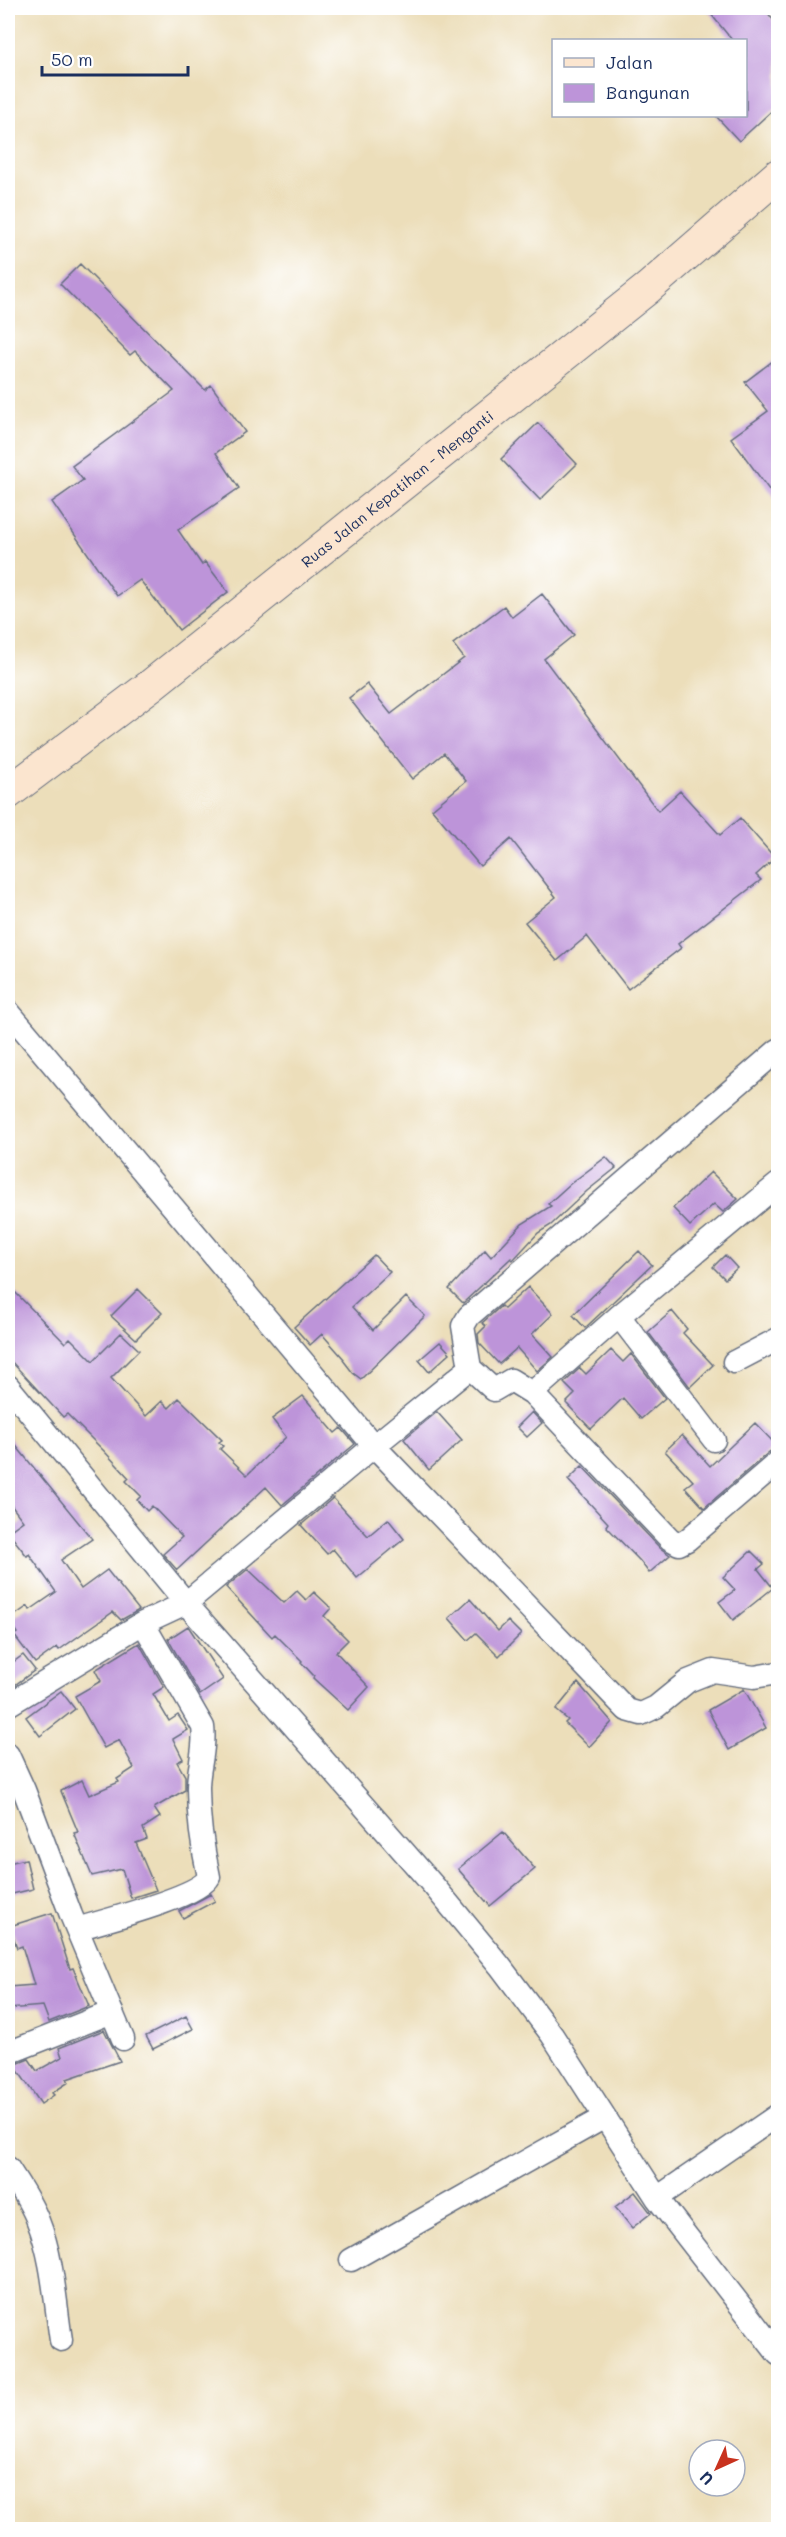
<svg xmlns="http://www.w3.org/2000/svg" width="786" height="2537" font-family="Mali,sans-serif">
  <rect width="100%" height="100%" fill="#fff"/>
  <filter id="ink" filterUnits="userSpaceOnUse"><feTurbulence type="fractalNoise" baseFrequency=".0167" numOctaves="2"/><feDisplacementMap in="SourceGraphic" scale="12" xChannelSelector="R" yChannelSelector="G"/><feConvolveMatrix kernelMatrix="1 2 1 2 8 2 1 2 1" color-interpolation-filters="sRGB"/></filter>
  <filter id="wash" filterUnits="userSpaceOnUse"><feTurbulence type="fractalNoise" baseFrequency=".008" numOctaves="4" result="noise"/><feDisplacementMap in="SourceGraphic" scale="24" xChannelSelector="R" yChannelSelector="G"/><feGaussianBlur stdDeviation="1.35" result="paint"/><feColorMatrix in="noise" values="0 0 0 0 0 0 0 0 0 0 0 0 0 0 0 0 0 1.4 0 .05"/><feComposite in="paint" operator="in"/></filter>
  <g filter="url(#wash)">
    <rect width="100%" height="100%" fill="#ecdeba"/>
    <g id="blocks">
      <path fill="#bd94d9" d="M706,8H764L778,26V105L739,141L716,116H746V40H732Z
        M80,264L205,390L211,385L245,432L216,453L239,488L178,530L202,565L205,562L228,592L179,630L140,580L117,596L52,502L83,480L72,466L174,391L135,351L130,355L60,284Z
        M778,357V502L731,438L768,411L745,382Z
        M538,423L577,464L540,500L501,459Z
        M542,594L574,635L544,659L658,811L680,791L720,835L740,818L775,858L756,875L761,880L678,944L681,948L628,989L587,936L557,961L525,922L556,897L511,839L480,866L432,809L466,781L444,753L412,779L349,698L367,684L391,714L464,658L453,644L504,606L512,617Z
        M606,1157L616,1168L587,1191L551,1225L538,1233L513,1260L511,1258L463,1303L449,1289L485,1250L491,1257L522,1224L551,1206L548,1204L570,1184Z
        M711,1172L738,1199L723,1212L714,1204L690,1226L673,1208Z
        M639,1251L652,1265L585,1328L573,1315Z
        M374,1255L390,1272L352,1307L373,1330L406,1297L425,1316L361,1379L353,1373L343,1360L344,1359L322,1334L310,1345L294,1327Z
        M725,1255L737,1268L725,1279L713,1267Z
        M8,1285L65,1343L70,1338L93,1361L121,1333L139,1350L111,1378L146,1416L162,1401L169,1408L179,1398L222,1440L219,1442L223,1446L220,1449L247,1475L286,1437L272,1419L303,1396L335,1433L341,1428L355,1444L282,1505L266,1487L177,1570L163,1554L182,1537L152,1506L147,1511L137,1500L141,1496L126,1481L129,1478L105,1452L67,1414L63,1417L8,1358Z
        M528,1287L553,1314L532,1334L553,1357L537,1371L517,1348L499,1364L479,1343L478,1334L486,1326L482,1323L501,1306L504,1309Z
        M138,1289L162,1313L136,1339L111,1316Z
        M672,1311L687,1329L683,1333L713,1365L690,1387L648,1332Z
        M440,1342L450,1353L429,1372L419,1360Z
        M611,1350L623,1362L631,1354L665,1398L641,1419L623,1398L591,1429L566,1403L575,1394L564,1383L580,1368L586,1374Z
        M437,1412L462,1440L429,1470L404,1439Z
        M532,1412L542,1423L527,1437L517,1427Z
        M755,1423L778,1447L769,1452L704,1508L685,1487L693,1481L665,1451L682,1435L710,1466Z
        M8,1436L92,1539L61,1560L81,1589L107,1570L139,1610L121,1620L113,1612L59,1650L57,1647L35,1663L14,1635L17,1633L8,1620L28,1606L30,1610L56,1592L29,1554L27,1556L8,1532L23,1521L8,1501Z
        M582,1466L660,1548L670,1555L649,1573L640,1561L606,1526L608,1523L568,1480Z
        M333,1498L368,1536L388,1519L404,1539L357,1578L333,1549L327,1554L301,1525Z
        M751,1551L764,1564L758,1569L773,1588L733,1620L719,1602L735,1590L723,1577Z
        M248,1569L284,1603L297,1591L306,1600L314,1592L331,1608L324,1616L348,1640L336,1652L369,1687L348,1710L313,1678L314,1676L301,1662L302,1661L275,1634L272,1637L226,1587Z
        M470,1599L498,1631L508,1621L521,1634L499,1656L476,1633L468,1640L449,1618Z
        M188,1626L223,1679L200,1695L168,1639Z
        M139,1643L164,1687L153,1694L169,1721L178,1715L188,1730L173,1739L183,1759L177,1762L185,1776V1790L154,1808L160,1817L143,1828L147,1839L136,1843L156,1890L131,1898L122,1869L92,1876L74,1833L78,1832L61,1791L82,1780L89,1795L119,1782L117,1779L134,1768L119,1740L104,1748L75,1696L101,1681L95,1670Z
        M23,1655L35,1670L8,1690V1666Z
        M578,1683L612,1722L589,1747L565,1723L568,1720L556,1710Z
        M744,1689L766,1728L729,1750L708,1710Z
        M61,1691L75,1709L40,1736L26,1717Z
        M503,1832L535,1869L490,1906L458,1869Z
        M26,1859L33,1889L8,1895V1863Z
        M211,1894L215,1901L183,1918L179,1911Z
        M52,1913L70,1969L73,1968L89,2006L49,2022L43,2006L8,2009V1987L34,1985L22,1946L17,1948L10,1926Z
        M186,2016L193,2029L153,2049L146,2036Z
        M104,2030L120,2061L67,2079L69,2082L52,2093L54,2095L41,2104L14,2065L29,2059L37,2071L62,2057L59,2048Z
        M635,2192L651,2213L632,2228L615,2207Z"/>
    </g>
  </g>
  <g filter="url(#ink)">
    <use href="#blocks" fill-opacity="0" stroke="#646c7e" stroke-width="1.5"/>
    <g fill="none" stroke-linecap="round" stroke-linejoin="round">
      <g stroke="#646c7e" stroke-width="25">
        <path id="street" d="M8,1011L374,1446L627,1710L641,1714L656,1707L688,1681L713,1671L754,1677L778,1673
          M778,1050L469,1316L463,1326L470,1368L494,1390L511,1380L532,1393L670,1539L679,1544L687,1540L778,1462
          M619,1316L714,1440
          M734,1362L778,1339
          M8,1386L191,1609L433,1885L500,1966L552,2035L657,2198L778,2354
          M532,1393L619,1316L778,1184
          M8,1705L143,1623
          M8,1755L24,1790L71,1915L123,2039
          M77,1929C102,1921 199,1897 209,1877C202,1846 198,1819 198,1788C198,1767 206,1749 203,1727L143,1623L186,1603L374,1446L470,1368
          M8,2053L112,2012
          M8,2168C19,2185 31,2202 38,2221C53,2258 55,2301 61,2340
          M657,2198L778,2115
          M351,2260L603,2118"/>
      </g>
      <g stroke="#646c7e" stroke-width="34">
        <g id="secondary">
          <path id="s1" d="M8,793L150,686L648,288L778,175"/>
        </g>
      </g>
      <use href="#street" stroke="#fff" stroke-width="22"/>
      <use href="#secondary" stroke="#fbe5cf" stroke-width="32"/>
    </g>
  </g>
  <g text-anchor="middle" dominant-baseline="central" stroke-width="5" stroke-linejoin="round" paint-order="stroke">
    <g font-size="15" fill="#1b2f5e" stroke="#fff">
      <text stroke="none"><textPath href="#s1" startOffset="494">Ruas Jalan Kepatihan - Menganti</textPath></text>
    </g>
  </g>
  <rect width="786" height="2537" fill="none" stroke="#fff" stroke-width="30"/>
  <rect x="552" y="39" width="195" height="78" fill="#ffffff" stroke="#a4acbf" stroke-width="1.5"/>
  <rect x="564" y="58" width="30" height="9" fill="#fbe5cf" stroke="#a4acbf" stroke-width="1.5"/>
  <text x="606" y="69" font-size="18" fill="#1b2f5e">Jalan</text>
  <rect x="564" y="84" width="30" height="18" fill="#bd94d9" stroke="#a4acbf" stroke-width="1.5"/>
  <text x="606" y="99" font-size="18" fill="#1b2f5e">Bangunan</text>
  <g transform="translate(717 2468) rotate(225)"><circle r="28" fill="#ffffff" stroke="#a4acbf" stroke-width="1.5"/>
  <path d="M0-4.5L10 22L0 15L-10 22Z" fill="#c8321e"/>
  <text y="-9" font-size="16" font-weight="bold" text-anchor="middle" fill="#1b2f5e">U</text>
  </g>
  <path d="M42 66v9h146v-9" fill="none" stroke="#1b2f5e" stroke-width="3"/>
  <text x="51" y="66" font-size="18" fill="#1b2f5e" stroke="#ffffff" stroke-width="4.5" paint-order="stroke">50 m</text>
</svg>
